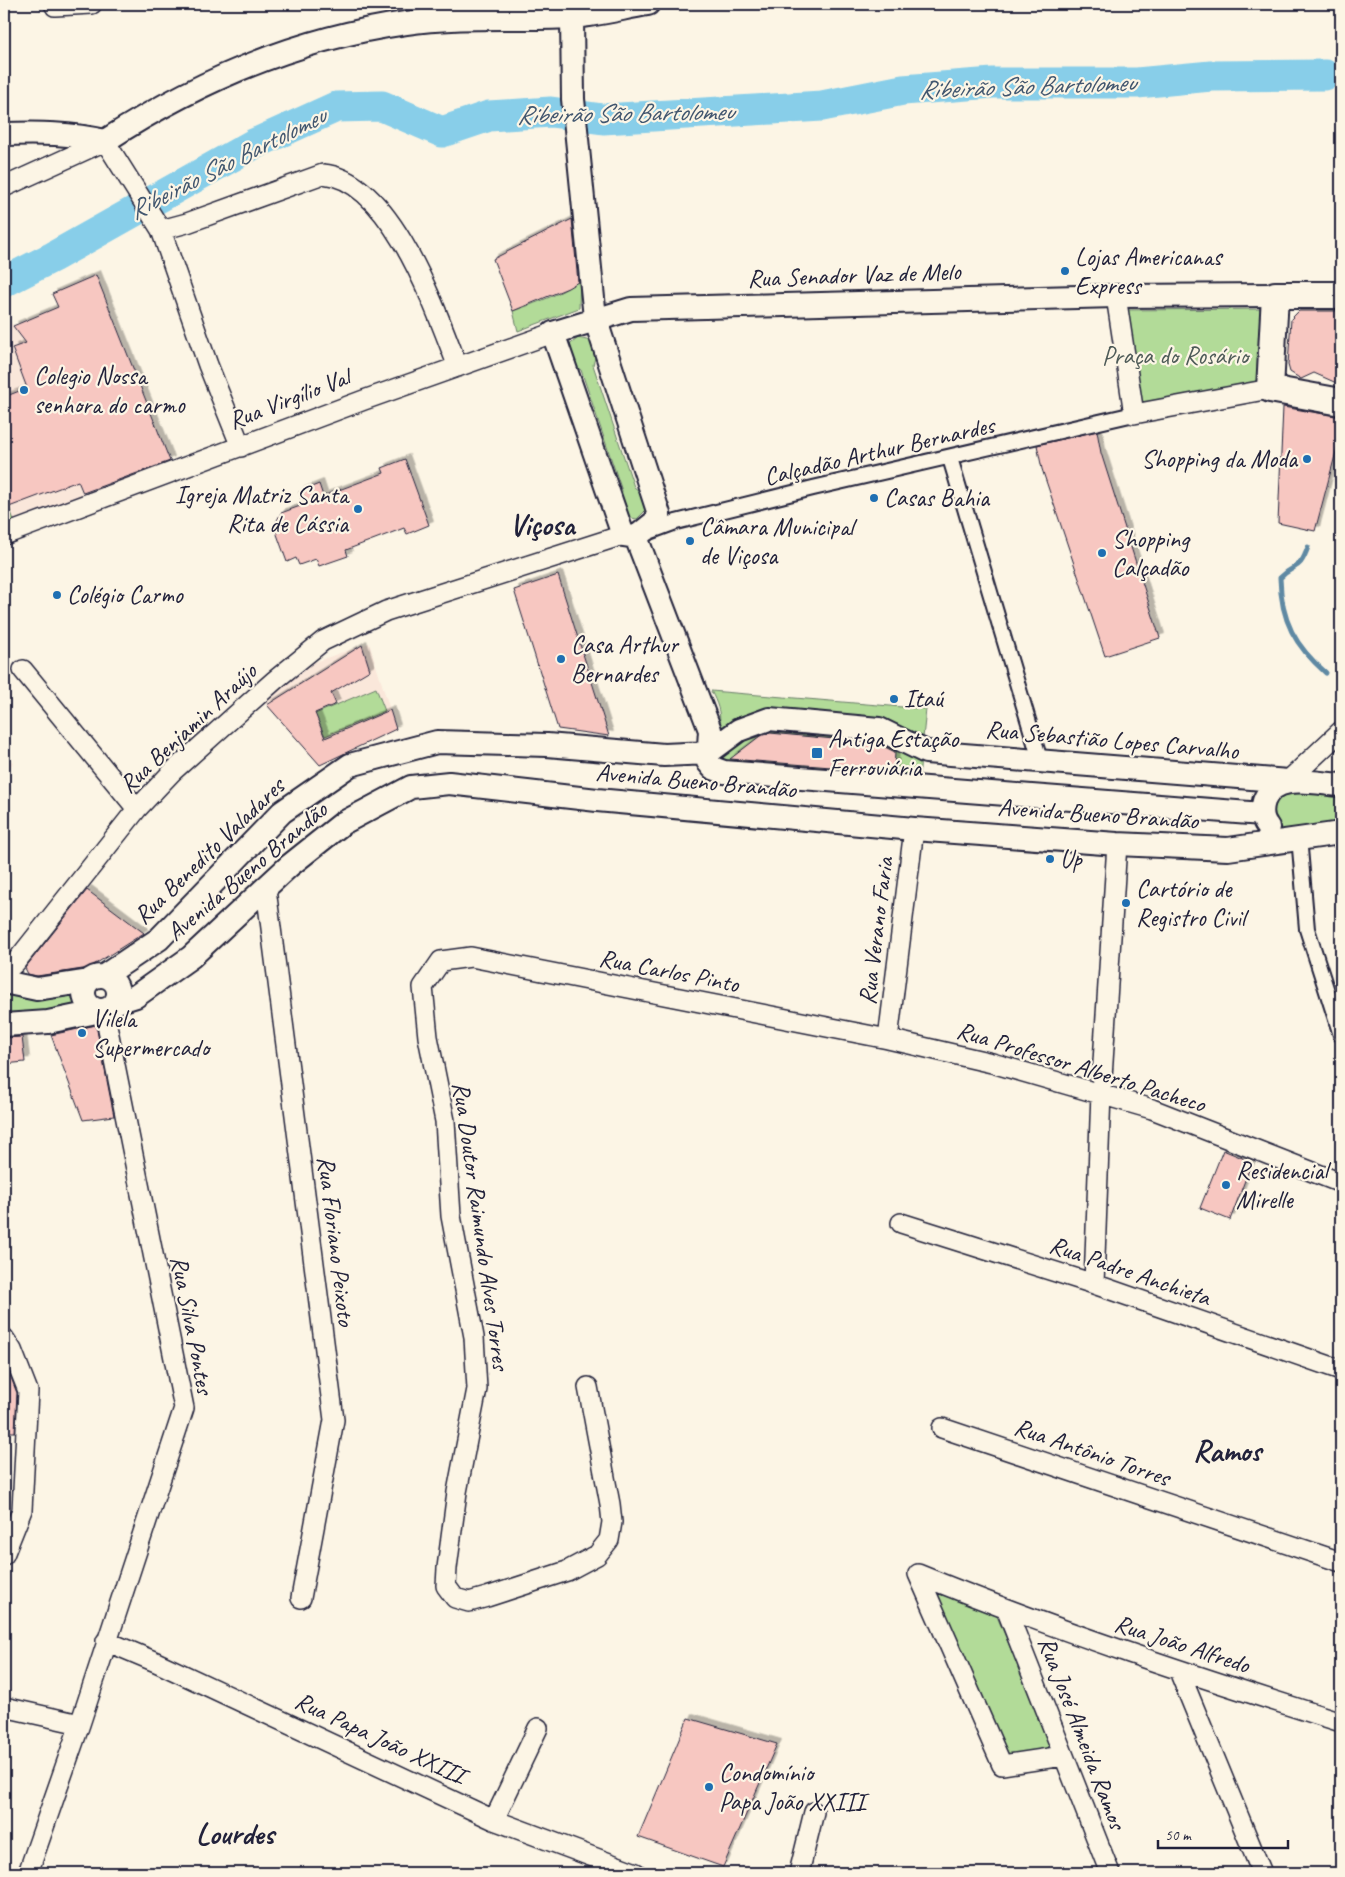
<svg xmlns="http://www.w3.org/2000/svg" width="1345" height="1877" font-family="Caveat,sans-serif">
  <defs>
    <filter id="shadow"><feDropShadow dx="4.5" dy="-4.5" stdDeviation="0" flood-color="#0004"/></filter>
  </defs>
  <rect width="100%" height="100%" fill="#fcf5e5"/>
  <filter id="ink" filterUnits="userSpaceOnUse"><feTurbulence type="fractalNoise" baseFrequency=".02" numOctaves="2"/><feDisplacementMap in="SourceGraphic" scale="10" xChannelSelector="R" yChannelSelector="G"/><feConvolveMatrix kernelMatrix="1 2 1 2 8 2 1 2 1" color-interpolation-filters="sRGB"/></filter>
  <g filter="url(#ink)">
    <path fill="#fae7da" d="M4,313L26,343L85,498L4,532Z
      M369,643L396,729L320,765L263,700L303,666Z
      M4,758L13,762L4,781Z"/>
    <path fill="#b2db98" stroke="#6a7e6a" d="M580,276L579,308L518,331L513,311C529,305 574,291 580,276Z
      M1274,309L1268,388L1136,411L1117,310Z
      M578,338L591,341L596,354L593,365L634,487L643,494L646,510L637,519L626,517L619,503L622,491L581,370L570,364L567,347Z
      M4,494L14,520L4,524Z
      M376,688L385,711L325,736L315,714Z
      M711,691L926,709L918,787L723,771L710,753C722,730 724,715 711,691Z
      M1341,792V825C1324,827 1283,839 1273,821C1270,816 1271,807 1270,801L1278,793Z
      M75,988L77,1013L4,1022V989Z
      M936,1590L996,1614L1052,1747L1009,1758Z"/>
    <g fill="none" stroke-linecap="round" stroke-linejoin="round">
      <path stroke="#5f89a3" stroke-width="5" d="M1308,547C1299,573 1295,562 1280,578C1281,621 1295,646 1326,673"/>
      <path stroke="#88cee9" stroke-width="31" d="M4,282L53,257L254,144L336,107L382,106L442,132L489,116L551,112L603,119L822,106L903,90L993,83H1137L1211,76L1325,75"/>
    </g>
    <path fill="#f7c7c1" stroke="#22223b" filter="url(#shadow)" d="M572,219L578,282L568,288L513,311L493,259Z
      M96,275L170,461L83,493L78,481L9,507L4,494V397L27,388L12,348L26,343L13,326L58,307L52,294Z
      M1299,311H1341V385L1314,373L1301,379L1290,372L1288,365L1291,319Z
      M1283,407L1341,417V433L1315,531L1278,523Z
      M1097,431L1101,453L1160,638L1105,656L1042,469L1037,445Z
      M405,459L429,525L407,534L404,528L346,550L348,556L319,566L316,559L299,565L296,558L287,562L274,526L281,513L303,505L299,492L319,484L323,496L384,473L382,468Z
      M558,575L609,736L558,729L514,590Z
      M362,645L370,670L331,693L336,704L315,713L325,738L390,710L396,729L320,765L267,705Z
      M770,733L877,743L895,752L894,772L730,759L760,736Z
      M87,890L144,933L89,968L37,976L28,974L25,968Z
      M96,1025L114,1116L83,1120L51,1035Z
      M22,1037L25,1062L4,1064V1038Z
      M1223,1150L1252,1162L1230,1220L1200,1208Z
      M4,1360L17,1393L15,1432H4Z
      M688,1718L777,1744L723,1867L638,1837Z"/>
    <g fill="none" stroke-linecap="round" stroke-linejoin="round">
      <g stroke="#22223b" stroke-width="18">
        <path id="pedestrian" d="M950,458L1040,760
          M649,532L676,522L813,488L1134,414
          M1299,837L1307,929L1341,1035"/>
      </g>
      <g stroke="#22223b" stroke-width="22">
        <path id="minor" d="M54,4L55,6L92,4
          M4,187L105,141L161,230L208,365L241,447
          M161,230L187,223L323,174C392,180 436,311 458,367
          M1116,296L1134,414L1270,389
          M4,535L364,400L553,333
          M23,670L137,809
          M1288,781L1341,731
          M266,889L334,1420L301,1598
          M4,973L15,963L137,809L173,771L275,680L323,641L386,611L623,535
          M888,1039L914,829
          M901,1223L1094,1284L1341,1370
          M1094,1284L1101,1093L1117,844
          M4,1338L12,1350L28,1391L22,1510L4,1555
          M588,1387L610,1504L612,1522L609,1540L597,1555L567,1571L487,1597L469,1602L455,1598L446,1586L447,1568L457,1492L477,1389L474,1337L451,1216L445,1121L428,1037L423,987L441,961L471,957L888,1039L992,1063L1152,1109L1341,1183
          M942,1428L1341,1562
          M1007,1611L1110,1873
          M106,1641L156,1662L494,1820L636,1873
          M1179,1671L1262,1873
          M4,1707L80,1724
          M1063,1756L1002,1765L918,1574C1057,1631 1198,1677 1341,1722
          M494,1820L538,1728
          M28,1873L80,1724L184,1408L107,1025V1010
          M799,1873L814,1812"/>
      </g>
      <g stroke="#22223b" stroke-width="26">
        <path id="tertiary" d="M572,17L573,99L595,318L659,514L656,521L636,537L623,535L553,333L631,309L1116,296L1275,295
          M4,134C39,133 71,133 105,141C196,82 298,38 406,23C460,15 515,20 570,17C595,16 623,8 648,4
          M636,537L710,730L708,762L713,768L724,772L1262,814
          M708,753L739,730L769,719L879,729L926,752L1288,781
          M1268,827C1262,820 1261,810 1264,801C1275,771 1317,784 1341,785
          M84 993a17 17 0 1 1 34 0a17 17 0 1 1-34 0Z
          M104,976L159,939L282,812L350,765L437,742L547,745L664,755L708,753
          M4,982L37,989L89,981
          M117,1002L136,996L191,957L289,866L343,823L411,787L449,783L597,800L914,829L1117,844L1228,849L1341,833
          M4,1025L48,1022L101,1011"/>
      </g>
      <g stroke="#22223b" stroke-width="30">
        <path id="secondary" d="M1341,295H1275L1270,389L1341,402"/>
      </g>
      <use href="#pedestrian" stroke="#fcf5e5" stroke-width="14"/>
      <use href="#minor" stroke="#fcf5e5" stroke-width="19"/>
      <use href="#tertiary" stroke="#fcf5e5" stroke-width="22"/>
      <use href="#secondary" stroke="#fcf5e5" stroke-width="26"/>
    </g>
  </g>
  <g fill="#1f6fb2" stroke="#fcf5e5" stroke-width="2">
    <circle cx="1065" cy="271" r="5"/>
    <circle cx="24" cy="390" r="5"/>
    <circle cx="1307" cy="459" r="5"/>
    <circle cx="874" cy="498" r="5"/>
    <circle cx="358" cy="509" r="5"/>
    <circle cx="690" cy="541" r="5"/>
    <circle cx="1102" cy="553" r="5"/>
    <circle cx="57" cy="595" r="5"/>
    <circle cx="561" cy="659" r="5"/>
    <circle cx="894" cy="699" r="5"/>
    <rect x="811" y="747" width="12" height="12" rx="2.5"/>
    <circle cx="1050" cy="859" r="5"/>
    <circle cx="1126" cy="903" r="5"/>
    <circle cx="82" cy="1033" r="5"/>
    <circle cx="1226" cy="1185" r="5"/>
    <circle cx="709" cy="1787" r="5"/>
  </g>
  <g text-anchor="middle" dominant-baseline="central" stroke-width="4.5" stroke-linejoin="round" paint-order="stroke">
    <g font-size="25" fill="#22223b" stroke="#fcf5e5" text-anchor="start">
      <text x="1075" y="257">Lojas Americanas<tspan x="1075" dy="29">Express</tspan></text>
      <text x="34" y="376">Colegio Nossa<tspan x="34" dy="29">senhora do carmo</tspan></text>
      <text x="1297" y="459" text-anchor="end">Shopping da Moda</text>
      <text x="348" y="495" text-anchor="end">Igreja Matriz Santa<tspan x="348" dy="29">Rita de Cássia</tspan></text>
      <text x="884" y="498">Casas Bahia</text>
      <text x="700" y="527">Câmara Municipal<tspan x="700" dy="29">de Viçosa</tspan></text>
      <text x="1112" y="539">Shopping<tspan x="1112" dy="29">Calçadão</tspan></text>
      <text x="67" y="595">Colégio Carmo</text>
      <text x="571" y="645">Casa Arthur<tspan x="571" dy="29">Bernardes</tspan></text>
      <text x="904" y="699">Itaú</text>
      <text x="828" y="739">Antiga Estação<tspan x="828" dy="29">Ferroviária</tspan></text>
      <text x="1060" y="859">Up</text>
      <text x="1136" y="889">Cartório de<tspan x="1136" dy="29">Registro Civil</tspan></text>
      <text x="92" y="1019">Vilela<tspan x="92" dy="29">Supermercado</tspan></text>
      <text x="1236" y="1171">Residencial<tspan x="1236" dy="29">Mirelle</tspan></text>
      <text x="719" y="1773">Condomínio<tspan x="719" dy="29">Papa João XXIII</tspan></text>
    </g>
    <g font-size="25" fill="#22223b" stroke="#fcf5e5">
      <text transform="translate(854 275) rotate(-2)">Rua Senador Vaz de Melo</text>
      <text transform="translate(289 399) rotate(-21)">Rua Virgílio Val</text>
      <text transform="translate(879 451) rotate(-13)">Calçadão Arthur Bernardes</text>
      <text transform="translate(188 728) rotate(-43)">Rua Benjamin Araújo</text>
      <text transform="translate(1112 740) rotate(5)">Rua Sebastião Lopes Carvalho</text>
      <text transform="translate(696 781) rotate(5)">Avenida Bueno Brandão</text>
      <text transform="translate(1098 814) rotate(4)">Avenida Bueno Brandão</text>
      <text transform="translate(209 851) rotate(-44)">Rua Benedito Valadares</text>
      <text transform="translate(247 871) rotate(-40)">Avenida Bueno Brandão</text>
      <text transform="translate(876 931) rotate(-83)">Rua Verano Faria</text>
      <text transform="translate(669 971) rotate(11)">Rua Carlos Pinto</text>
      <text transform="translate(1081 1067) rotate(17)">Rua Professor Alberto Pacheco</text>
      <text transform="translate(481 1226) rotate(82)">Rua Doutor Raimundo Alves Torres</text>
      <text transform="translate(336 1241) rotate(83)">Rua Floriano Peixoto</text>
      <text transform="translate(1130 1271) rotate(19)">Rua Padre Anchieta</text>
      <text transform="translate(192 1325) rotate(79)">Rua Silva Pontes</text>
      <text transform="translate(1092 1452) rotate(19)">Rua Antônio Torres</text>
      <text transform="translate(1182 1644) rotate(18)">Rua João Alfredo</text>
      <text transform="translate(1082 1733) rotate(69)">Rua José Almeida Ramos</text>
      <text transform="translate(380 1738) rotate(25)">Rua Papa João XXIII</text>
    </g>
    <g font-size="25" fill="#4d5a57" stroke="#fcf5e5">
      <text x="1175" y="356">Praça do Rosário</text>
    </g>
    <g font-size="26" font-style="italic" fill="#41566f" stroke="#fcf5e5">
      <text transform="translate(1027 86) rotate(-2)">Ribeirão São Bartolomeu</text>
      <text transform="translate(625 113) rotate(-1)">Ribeirão São Bartolomeu</text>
      <text transform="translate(227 163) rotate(-27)">Ribeirão São Bartolomeu</text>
    </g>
    <g font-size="30" font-weight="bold" fill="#22223b" stroke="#fcf5e5">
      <text x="542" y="525">Viçosa</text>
      <text x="1227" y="1451">Ramos</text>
      <text x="235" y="1834">Lourdes</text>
    </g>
  </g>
  <rect width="1345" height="1877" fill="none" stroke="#fcf5e5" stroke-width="20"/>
  <rect x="10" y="10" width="1325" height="1857" fill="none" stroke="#22223b" stroke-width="2" filter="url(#ink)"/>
  <path d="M1158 1840v8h130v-8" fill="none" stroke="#22223b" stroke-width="2.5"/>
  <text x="1165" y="1840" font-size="15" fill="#22223b" stroke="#fcf5e5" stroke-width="4" paint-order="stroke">50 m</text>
</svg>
